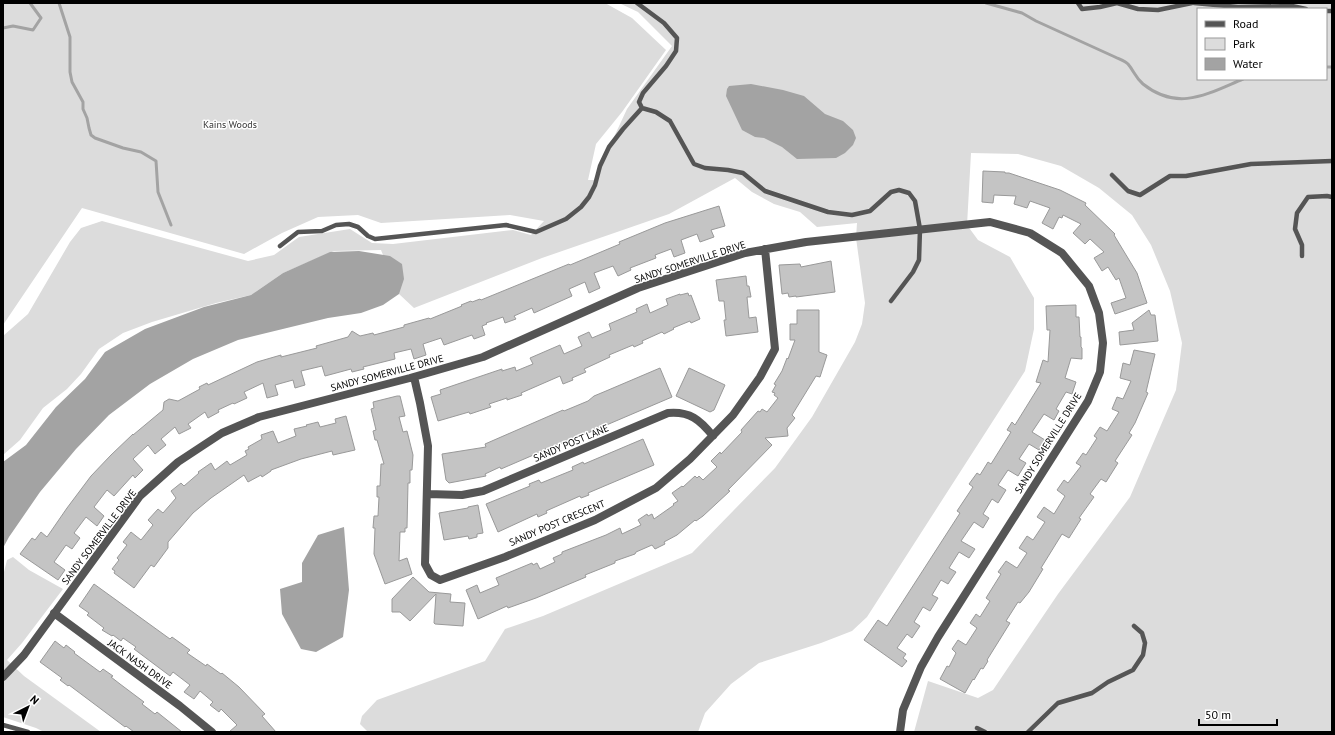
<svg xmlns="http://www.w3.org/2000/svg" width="1335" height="735" font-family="'PT Sans',sans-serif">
  <rect width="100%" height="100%" fill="#fff"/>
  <path fill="#dcdcdc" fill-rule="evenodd" d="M3,3H605L632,18L666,50L622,112L596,144L588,180H594L627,109L672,46L638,12L619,3H1332V732H914L928,681L978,698L993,690L1058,594L1130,497L1176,390L1182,343L1170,291L1151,245L1132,215L1099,188L1061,166L1018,154L971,153L967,225L978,240L1010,257L1034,298V329L1025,371L867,617L852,631L821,643L759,663L731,684L705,713L698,732H368L360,724L362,716L377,700L485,661L505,629L543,616L692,553L775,468L812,417L855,342L862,324L865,303L856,238L857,223L817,227L800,212L774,204L752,192L735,178L669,214L542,258L414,308L399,294L381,250L334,251L283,273L251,295L216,303L152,322L123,333L99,349L81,374L67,389L43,408L20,440L3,455V336L28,314L70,242L81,228L102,221L248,261L274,255L299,237L350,229L372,243L393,244L513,230L531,235L544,221L510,215L381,223L358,215L318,217L282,233L244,254L82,208L3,325ZM1198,9H1326V79H1198Z
    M13,557L29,570L63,589L22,643L7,660L24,676L101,732H44L36,728L3,717V576L7,560Z"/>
  <path fill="#a3a3a3" d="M751,84L783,90L804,96L825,114L843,121L853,130L856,138L853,145L845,153L836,158L797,159L782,147L764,138L755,137L742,130L726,96L727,89L729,86Z
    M359,251L390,256L402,264L404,279L399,294L383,305L361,313L328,318L238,340L193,359L150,384L109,415L76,449L40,492L9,537L3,548V462L26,445L56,407L85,379L105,352L145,329L204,307L251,295L283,273L330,252Z
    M344,527L349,590L343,637L316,652L301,649L282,614L280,589L302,582V563L318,535Z"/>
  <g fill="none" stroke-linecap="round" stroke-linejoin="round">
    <path stroke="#a3a3a3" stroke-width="3" d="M59,3L70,37V72L72,82L83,102V109L87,118L89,128L91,135L95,138L123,148L141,152L156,161L158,192L171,225
      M986,3L1022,13L1036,21L1115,57C1119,59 1125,61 1128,64C1134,71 1135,77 1143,84C1178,112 1207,94 1243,79
      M3,28L13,26L33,30L41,18L30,3
      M1326,67H1332"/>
  </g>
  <path fill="#c4c4c4" stroke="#999" d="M983,171L1005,172V173H1009L1060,190L1086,203L1085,205L1115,234L1114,235L1137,273L1147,303L1115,314L1111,303L1126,298L1119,278L1116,280L1108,267L1102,271L1094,258L1104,252L1090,239L1085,244L1073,233L1081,224L1063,215L1062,218L1059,217L1053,229L1042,223L1050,208L1030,201L1027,208L1014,204L1016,196L994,195L993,203L982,202Z
    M719,206L725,226L711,230L714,237L700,242L697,234L681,240L685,253L674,257L671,249L655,255L656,258L630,268L631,270L618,276L613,266L594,273L600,288L589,293L585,282L569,289L572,296L534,313L532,308L514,316L516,319L505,323L503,317L486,323L487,324L482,326L485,335L474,339L472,335L444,345L441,338L423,344L426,355L414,359L411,349L394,353L395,359L363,367L364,369L352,372L351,369L325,376L322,366L301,371L305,385L295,388L293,380L275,385L278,395L267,398L263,383L244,392L247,398L234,404L233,403L218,410L219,412L208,418L205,412L188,424L191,428L179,434L175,427L161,439L166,445L155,454L148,445L133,459L143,470L135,478L133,475L114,496L107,490L94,507L104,516L97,526L86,517L74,533L80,538L72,549L66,545L54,562L65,570L58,580L20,554L32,538L35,540L41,532L47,537L67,508L91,476L111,455L133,434V435L163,410L164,402L169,399L178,401L200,389L199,387L207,383L208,385L257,362L281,355V357L317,348L316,346L348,337L352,331L360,336L373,333L374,335L404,327V325L429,318L430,319L462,306L461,305L471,301L472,302L480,299L481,300L569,264L570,265L620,244L619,242L665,223Z
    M831,261L835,292L796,297V296L789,297L788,293L782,294L779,265L800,264L801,267Z
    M746,276L747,286H749L751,297H747L749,318L756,317L758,332L726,336L724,320H726L724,301H719L716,280Z
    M688,293L689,296L691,295L700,319L691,323L690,321L673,328L674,329L664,334L662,332L642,341L643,343L634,347L633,345L609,355L610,357L584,369L586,372L572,378L573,380L563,384L560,376L521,393L522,395L507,400V398L489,404L491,407L470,414L469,412L438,421L431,397L441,394L440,390L502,369V371L515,367L516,371L533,364L530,358L560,345L564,354L582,346L578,337L589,332L592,338L611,330L609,324L637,312L636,309L647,304L650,313L668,305L666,299L680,294V295Z
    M1076,305V317H1079L1080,337H1081V347L1082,348V359L1071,358L1065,378L1076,382L1072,394L1066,392L1056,409L1059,411L1054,420L1044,414L1032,432L1045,440L1039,450L1029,444L1019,459L1026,463L1018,476L1008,470L998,485L1006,490L998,503L992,499L983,514L989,518L983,528L974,522L961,541L975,549L969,558L959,552L949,568L956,572L948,584L941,580L932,595L938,598L930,611L923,607L914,622L920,626L912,638L907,634L897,648L906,654L903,658L907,661L902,667L864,640L878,620L887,626L960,513L957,511L973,487L969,484L977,473L980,475L988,462L991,464L1011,432L1007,430L1012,422L1015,425L1041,383L1036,382L1043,360L1048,362L1050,330H1047L1046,306Z
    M797,310H819V352L827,355L820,377L816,376L792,415L795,418L787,428L788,436L765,438L772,445L728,490L730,491L703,516L696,521L695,520L677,535L664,542L665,544L655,549L652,545L636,552L635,554L615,561V563L585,575L586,577L536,598L508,608L507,606L478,619L466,590L477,585L480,593L499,585L496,578L532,563L533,565L537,563L540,569L555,562L553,558L562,554V552L606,535L620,528L622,534L641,525L638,520L647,514L648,516L652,514L654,519L674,505L673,504L678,501L672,493L682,486L683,487L695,476L697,478L699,476L703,480L717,467L711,461L720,452L721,454L742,432L741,430L758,411L760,412L762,409L767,412L778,398L774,395L775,393L772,392L776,385L774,384L782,371L787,358L788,359L795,340H790V324H797Z
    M1149,310L1151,315H1155L1158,341L1120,345L1119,332L1134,330L1132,323Z
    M1134,350L1155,354L1146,392L1148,393L1135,423L1129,433L1132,435L1115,461L1118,463L1106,482L1101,479L1090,494L1094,497L1079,518L1081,519L1069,538L1062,534L1041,568L1043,569L1029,592L1020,603L1018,602L1006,621L1010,623L987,660L988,661L983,669L981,668L974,680L973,679L965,693L940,679L947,666L949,667L956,653L952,649L958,640L966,645L977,628L970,623L976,614L980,617L990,601L986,598L1001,574L998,572L1006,561L1017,568L1027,553L1019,548L1027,536L1033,540L1045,522L1037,517L1044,507L1054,514L1065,496L1057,490L1064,480L1068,483L1081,466L1076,463L1083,453L1086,455L1097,438L1094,436L1100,427L1107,431L1119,412L1112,409L1117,397L1123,399L1131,381L1120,378L1123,363L1130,365Z
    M660,368L672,397L562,444V443L545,449V450L501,469L500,467L485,474L486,476L449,483L446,480L442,454L486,447L485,444L563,410L564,411L588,401L594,396L606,391Z
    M689,368L725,385L714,410L710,412L676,396Z
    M397,396H400L405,416L399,417L403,432L407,431L413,455L412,470H410V483H408L407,528H405V532H400L399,561L407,558L412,574L385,584L374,554L375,528H373L374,516H378L379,497H377V486H380L381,464H384L377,440H375L373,431L376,430L371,409L374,408L373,402Z
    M346,416L355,450L333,455L332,451L301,459L271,470V471L262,477L261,475L248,482L244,475L211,498L193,513L168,542V548L154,567L151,565L134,588L114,573L115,571L112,569L119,560L117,558L127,545L123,542L131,532L141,540L153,525L148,520L158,509L163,513L176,498L171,491L181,483L184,486L199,473L198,472L211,463L215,470L227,461L230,465L247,455L245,451L249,449L248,447L262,439L261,435L273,431L278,443L296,436L294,429L307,426L306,425L318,422L320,427L336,423L335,419Z
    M643,439L654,465L588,493L589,495L581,498L580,496L546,511L547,513L538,517L537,514L498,532L486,504L530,486L529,484L539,480L541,483L573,470L572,467L583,462L584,464Z
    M478,505L483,533L477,534V537L469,539L468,536L444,540L439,513L468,508V507Z
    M413,577L429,592L451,594L450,602L465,603L463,626L435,624L434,623L436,594L410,621L400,612H392V599Z
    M94,584L170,639L172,637L190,650L187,653L206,666L207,664L221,674L222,673L239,687L265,714L262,716L276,732H229L237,725L221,709L219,712L210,705L213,702L200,691L194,699L184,692L190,685L173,672L170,676L134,649L136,647L123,638L121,641L113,635L112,636L102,630L104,628L87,615L89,613L79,606Z
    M55,641L64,648L66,645L75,652L74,653L100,672L103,669L113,676L111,677L120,684L144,702L142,704L155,714L157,712L182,732H134L126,726L125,727L69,685L68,686L60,680L62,678L40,662Z"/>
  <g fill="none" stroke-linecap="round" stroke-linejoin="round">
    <path stroke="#555" stroke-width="4.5" d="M637,3L664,23L677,38L676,51L666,66L643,93L639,102L642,108
      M1078,3L1082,9L1100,7L1117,3L1138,9L1158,10L1192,3
      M1194,3L1238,7L1292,6L1306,9
      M1326,11H1332
      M1112,175L1128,191L1140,195L1170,176H1186L1251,164L1332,161
      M280,246L298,232L322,231L336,225L349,224L358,227L368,236L375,239L506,225L536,232L566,219L581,207L589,197L595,185L600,166L609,147L623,129L642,108L656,112L670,121L694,164L705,168L728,170L743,173L765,191L828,212L852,215L870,211L891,192L899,190L909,193L915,201L920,229L919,260L913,272L891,301
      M1302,256V245L1295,229L1297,213L1308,197L1327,196L1332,197
      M3,725L28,732
      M977,728L985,732
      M1028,732L1058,703L1092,693L1108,682L1133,670L1143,655L1145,643L1142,633L1134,626"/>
    <path stroke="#555" stroke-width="8" d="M414,377L420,403L428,446L425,564L431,575L440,580L505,557L595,520L656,488L690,459L733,415L760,377L775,349L765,249
      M428,494L462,495L483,491L668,413C690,411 700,420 713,436
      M54,613L180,706L212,732
      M3,677L24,655L140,496L178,462L222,433L259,417L410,378L483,357L638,288L745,253L806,242L990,222L1030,233L1062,253L1089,286L1099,313L1103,343L1100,372L1088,401L938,637L921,667L903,710L900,732"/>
  </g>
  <g text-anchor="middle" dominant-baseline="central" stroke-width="3" stroke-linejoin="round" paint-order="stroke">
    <g font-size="10" fill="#333" stroke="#fff">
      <text x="230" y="124">Kains Woods</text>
    </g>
    <g font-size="10" fill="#000" stroke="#fff">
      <text transform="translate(690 262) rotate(-18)">SANDY SOMERVILLE DRIVE</text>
      <text transform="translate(387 373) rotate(-15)">SANDY SOMERVILLE DRIVE</text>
      <text transform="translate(571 443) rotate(-23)">SANDY POST LANE</text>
      <text transform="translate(1048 443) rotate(-58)">SANDY SOMERVILLE DRIVE</text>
      <text transform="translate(557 523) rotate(-23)">SANDY POST CRESCENT</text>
      <text transform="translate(99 537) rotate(-53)">SANDY SOMERVILLE DRIVE</text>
      <text transform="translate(140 664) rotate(36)">JACK NASH DRIVE</text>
    </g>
  </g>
  <rect width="1335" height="735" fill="none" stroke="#000000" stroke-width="8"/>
  <rect x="1197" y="8" width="130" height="72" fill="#ffffff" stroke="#999999"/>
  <rect x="1205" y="21" width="20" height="6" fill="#555555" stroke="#999999"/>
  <text x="1233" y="28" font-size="12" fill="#000000">Road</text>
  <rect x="1205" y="38" width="20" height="12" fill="#dcdcdc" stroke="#999999"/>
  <text x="1233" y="48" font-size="12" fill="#000000">Park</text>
  <rect x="1205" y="58" width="20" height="12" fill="#a3a3a3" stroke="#999999"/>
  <text x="1233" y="68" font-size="12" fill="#000000">Water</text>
  <g transform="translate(28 707) rotate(42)" stroke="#ffffff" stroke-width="3" paint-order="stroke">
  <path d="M0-3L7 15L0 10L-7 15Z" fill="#000000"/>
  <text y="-6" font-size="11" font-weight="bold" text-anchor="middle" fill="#000000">N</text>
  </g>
  <path d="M1199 719v6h78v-6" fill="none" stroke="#000000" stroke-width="2"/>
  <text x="1205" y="719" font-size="12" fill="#000000" stroke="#ffffff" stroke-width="3" paint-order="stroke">50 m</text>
</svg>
